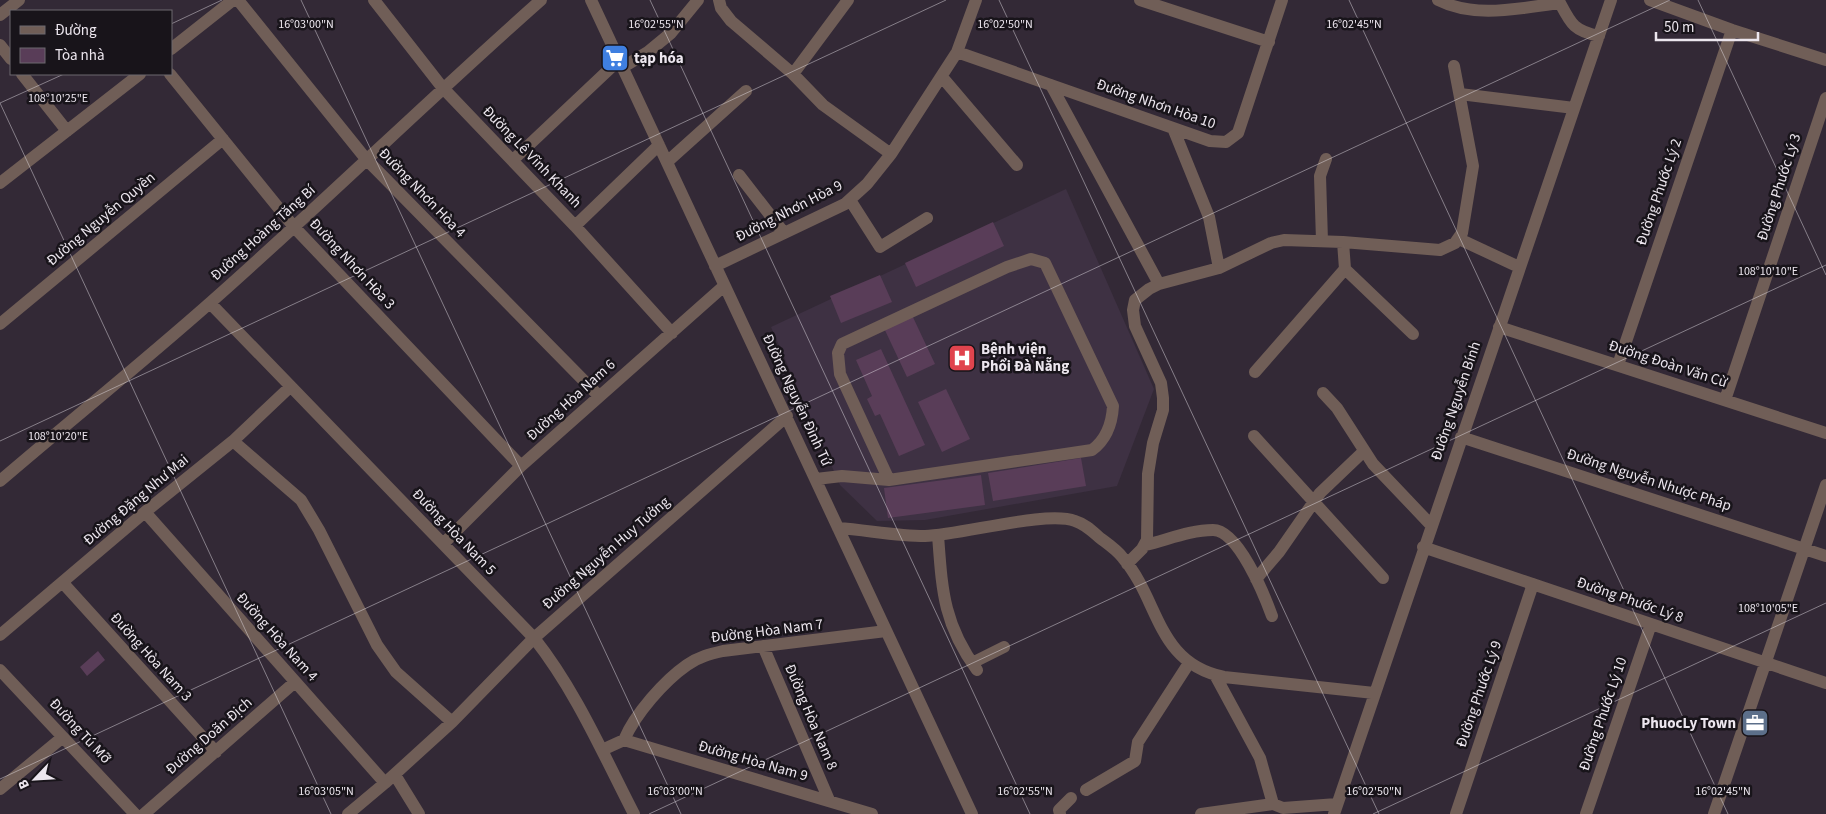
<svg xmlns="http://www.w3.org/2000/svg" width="1826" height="814" font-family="'Source Sans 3',sans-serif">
  <rect width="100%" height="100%" fill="#332936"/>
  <path fill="#3e3143" d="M1066,189L1154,389L1117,486L925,520L877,521L840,485L771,327Z"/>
  <path fill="#593d58" d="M993,222L1004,246L916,287L905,263Z
    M880,275L892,302L841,323L830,296Z
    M911,313L935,364L907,377L883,326Z
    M881,349L925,445L899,456L880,414L875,416L867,399L872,396L856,360Z
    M946,389L970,439L942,452L918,402Z
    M1081,458L1086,486L993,501L988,473Z
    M981,475L985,505L888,518L884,488Z
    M98,651L105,660L87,676L80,667Z"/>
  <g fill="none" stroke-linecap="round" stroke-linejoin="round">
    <path stroke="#705e57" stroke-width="12" d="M238,0L366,159L599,396
      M374,0L442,87L575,226L672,333
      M591,0L972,814
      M719,0L721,8L731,21L793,74L823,105L891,154
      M1140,0L1269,42
      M1438,0C1475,19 1520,8 1560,3C1571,24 1574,31 1599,36
      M1650,0L1732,30L1826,60
      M0,15L19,0
      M0,45L11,59
      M171,49L233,0
      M957,52L1210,141L1226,142L1238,133L1282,0
      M623,67L648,52L671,33L698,0
      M22,74L67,131
      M170,74L294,227L521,466
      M793,74L848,0
      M942,77L1017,165
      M1051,85L1159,284
      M1460,94L1574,108
      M1173,128L1209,217L1219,268
      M513,160L619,60
      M667,162L746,91
      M739,175L784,233
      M0,183L140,74
      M850,200L880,247L927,218
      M575,226L659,145
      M1459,239L1519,267
      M1322,241L1320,176L1326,159
      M1343,242L1345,269L1413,334
      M715,266L845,204L867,184L891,154L957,52L976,0
      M210,303L534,638C576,691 603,754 634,814
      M0,324L223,139
      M1499,327L1826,433
      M1618,365L1732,30
      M1255,372L1345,269
      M1323,393L1337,408L1373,464L1431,525
      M1725,400L1826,98
      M1254,436L1383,578
      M1461,437L1826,556
      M233,441L301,500L319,530L377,645L396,672L452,722
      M816,479L842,476L889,480L1092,450C1107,439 1112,424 1113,406L1045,263L1031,259L1007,267L842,344L838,353L840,374L889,480
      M0,481C70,421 142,363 211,302C323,203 429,99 541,0
      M145,512L385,783
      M838,528C867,530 896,536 925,536C962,535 1047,510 1075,521C1085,524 1092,531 1100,538C1108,544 1117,550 1123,558C1160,601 1156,663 1224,677L1374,693
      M938,535C942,589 943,624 977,670
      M443,544L521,466L724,286
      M1145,545C1167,540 1190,530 1213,530C1238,530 1264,594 1272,616
      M1423,547L1826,683
      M1127,564L1142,549L1147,540L1148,474L1153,443L1163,410V398L1161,383L1135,326L1133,310L1135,300L1149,289L1159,284L1219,268L1271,243L1284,240L1343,242L1440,250L1455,243L1462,233L1473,166L1454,66
      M1256,579L1279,552L1320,493L1363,452
      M63,583L216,752
      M0,635L145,512L233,441L290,387
      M763,646L829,800
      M972,663L1004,647
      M0,670L135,814
      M1215,675L1260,758L1273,804L1283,808L1337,804
      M624,740L872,814
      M602,750L624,740C635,714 664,681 687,665C698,657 710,654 723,651L886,631
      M395,775L419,814
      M0,789L63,737
      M1086,790L1135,761L1138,742L1189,663
      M144,814L295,682
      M348,814L385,783L452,722L534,638L787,416
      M1060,814L1059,810L1071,798
      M1201,814L1273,804
      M1334,814L1611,0
      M1456,814L1533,584
      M1586,814L1651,624
      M1714,814L1826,485"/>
  </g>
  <path fill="none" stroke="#ece6ee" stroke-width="1" stroke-opacity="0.45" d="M301,0L681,814M650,0L1030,814M999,0L1379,814M1349,0L1728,814M1698,0L1826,275M171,24L222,0M0,103L64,74M0,103L331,814M0,441L946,0M0,779L1670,0M649,814L1826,265M1373,814L1826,603"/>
  <defs>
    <g id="supermarket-square" transform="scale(1.4375)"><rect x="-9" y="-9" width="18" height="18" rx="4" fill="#3f7fe0" stroke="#18141a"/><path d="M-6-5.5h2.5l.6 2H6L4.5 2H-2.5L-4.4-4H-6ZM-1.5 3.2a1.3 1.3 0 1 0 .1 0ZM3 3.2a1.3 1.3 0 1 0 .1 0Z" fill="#fff"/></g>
    <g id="hospital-square" transform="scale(1.4375)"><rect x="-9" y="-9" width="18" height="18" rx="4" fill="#e0444e" stroke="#18141a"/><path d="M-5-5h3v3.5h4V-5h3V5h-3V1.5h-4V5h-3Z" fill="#fff"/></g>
    <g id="office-square" transform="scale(1.4375)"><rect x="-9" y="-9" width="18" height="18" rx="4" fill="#5c6f8a" stroke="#18141a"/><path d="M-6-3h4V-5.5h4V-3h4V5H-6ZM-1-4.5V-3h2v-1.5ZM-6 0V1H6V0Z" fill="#fff"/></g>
  </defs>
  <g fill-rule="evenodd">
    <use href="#supermarket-square" x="615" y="58"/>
    <use href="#hospital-square" x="962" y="358"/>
    <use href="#office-square" x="1755" y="723"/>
  </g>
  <g text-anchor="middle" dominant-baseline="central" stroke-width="5" stroke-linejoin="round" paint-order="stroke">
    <g font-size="15" font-weight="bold" fill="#ece6ee" stroke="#18141a" text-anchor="start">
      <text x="634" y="58">tạp hóa</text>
      <text x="981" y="349">Bệnh viện<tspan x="981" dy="17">Phổi Đà Nẵng</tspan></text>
      <text x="1736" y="723" text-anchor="end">PhuocLy Town</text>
    </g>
    <g font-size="15" fill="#ece6ee" stroke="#18141a">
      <text transform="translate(1156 104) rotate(19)">Đường Nhơn Hòa 10</text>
      <text transform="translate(532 157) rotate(46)">Đường Lê Vĩnh Khanh</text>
      <text transform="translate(1779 187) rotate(-72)">Đường Phước Lý 3</text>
      <text transform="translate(1659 192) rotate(-71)">Đường Phước Lý 2</text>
      <text transform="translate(422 193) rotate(46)">Đường Nhơn Hòa 4</text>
      <text transform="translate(789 211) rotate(-27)">Đường Nhơn Hòa 9</text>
      <text transform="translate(101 219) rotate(-40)">Đường Nguyễn Quyền</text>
      <text transform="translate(263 233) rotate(-42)">Đường Hoàng Tăng Bí</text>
      <text transform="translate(352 264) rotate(47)">Đường Nhơn Hòa 3</text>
      <text transform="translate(1668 364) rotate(18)">Đường Đoàn Văn Cừ</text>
      <text transform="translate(571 400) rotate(-42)">Đường Hòa Nam 6</text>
      <text transform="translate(797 400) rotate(65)">Đường Nguyễn Đình Tứ</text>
      <text transform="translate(1456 401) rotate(-71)">Đường Nguyễn Bính</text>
      <text transform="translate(1649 480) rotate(18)">Đường Nguyễn Nhược Pháp</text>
      <text transform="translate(136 500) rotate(-40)">Đường Đặng Như Mai</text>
      <text transform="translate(454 532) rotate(46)">Đường Hòa Nam 5</text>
      <text transform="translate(606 553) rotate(-41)">Đường Nguyễn Huy Tưởng</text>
      <text transform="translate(1630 600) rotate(19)">Đường Phước Lý 8</text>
      <text transform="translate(767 631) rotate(-7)">Đường Hòa Nam 7</text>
      <text transform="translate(277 637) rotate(48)">Đường Hòa Nam 4</text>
      <text transform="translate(151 657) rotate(48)">Đường Hòa Nam 3</text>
      <text transform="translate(1479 694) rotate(-71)">Đường Phước Lý 9</text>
      <text transform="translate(1603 714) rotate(-71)">Đường Phước Lý 10</text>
      <text transform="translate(811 717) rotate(67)">Đường Hòa Nam 8</text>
      <text transform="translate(80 731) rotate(47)">Đường Tú Mỡ</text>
      <text transform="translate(209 736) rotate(-41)">Đường Doãn Địch</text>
      <text transform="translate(753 761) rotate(16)">Đường Hòa Nam 9</text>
    </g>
  </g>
  <g font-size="12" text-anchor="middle" fill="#ece6ee" stroke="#18141a" stroke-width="5" stroke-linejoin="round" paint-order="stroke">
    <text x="306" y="28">16°03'00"N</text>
    <text x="656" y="28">16°02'55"N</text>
    <text x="1005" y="28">16°02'50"N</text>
    <text x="1354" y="28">16°02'45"N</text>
    <text x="58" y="102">108°10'25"E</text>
    <text x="1768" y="275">108°10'10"E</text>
    <text x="58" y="440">108°10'20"E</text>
    <text x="1768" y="612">108°10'05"E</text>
    <text x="326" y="795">16°03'05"N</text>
    <text x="675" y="795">16°03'00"N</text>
    <text x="1025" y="795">16°02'55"N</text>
    <text x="1374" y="795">16°02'50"N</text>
    <text x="1723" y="795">16°02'45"N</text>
  </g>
  <rect x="10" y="10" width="162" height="65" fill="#18141a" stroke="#6d686f"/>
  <rect x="20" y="26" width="25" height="8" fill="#705e57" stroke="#6d686f"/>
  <text x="55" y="35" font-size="15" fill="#ece6ee">Đường</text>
  <rect x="20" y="48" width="25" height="15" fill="#593d58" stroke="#6d686f"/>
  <text x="55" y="60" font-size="15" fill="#ece6ee">Tòa nhà</text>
  <g transform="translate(35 779) rotate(245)" stroke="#18141a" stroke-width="4" paint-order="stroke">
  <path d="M0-4L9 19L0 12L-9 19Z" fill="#ece6ee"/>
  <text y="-8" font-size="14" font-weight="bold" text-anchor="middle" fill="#ece6ee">B</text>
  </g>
  <path d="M1656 32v8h102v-8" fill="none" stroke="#ece6ee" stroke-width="2.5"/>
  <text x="1664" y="32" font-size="15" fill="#ece6ee" stroke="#18141a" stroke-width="4" paint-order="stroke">50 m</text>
</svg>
